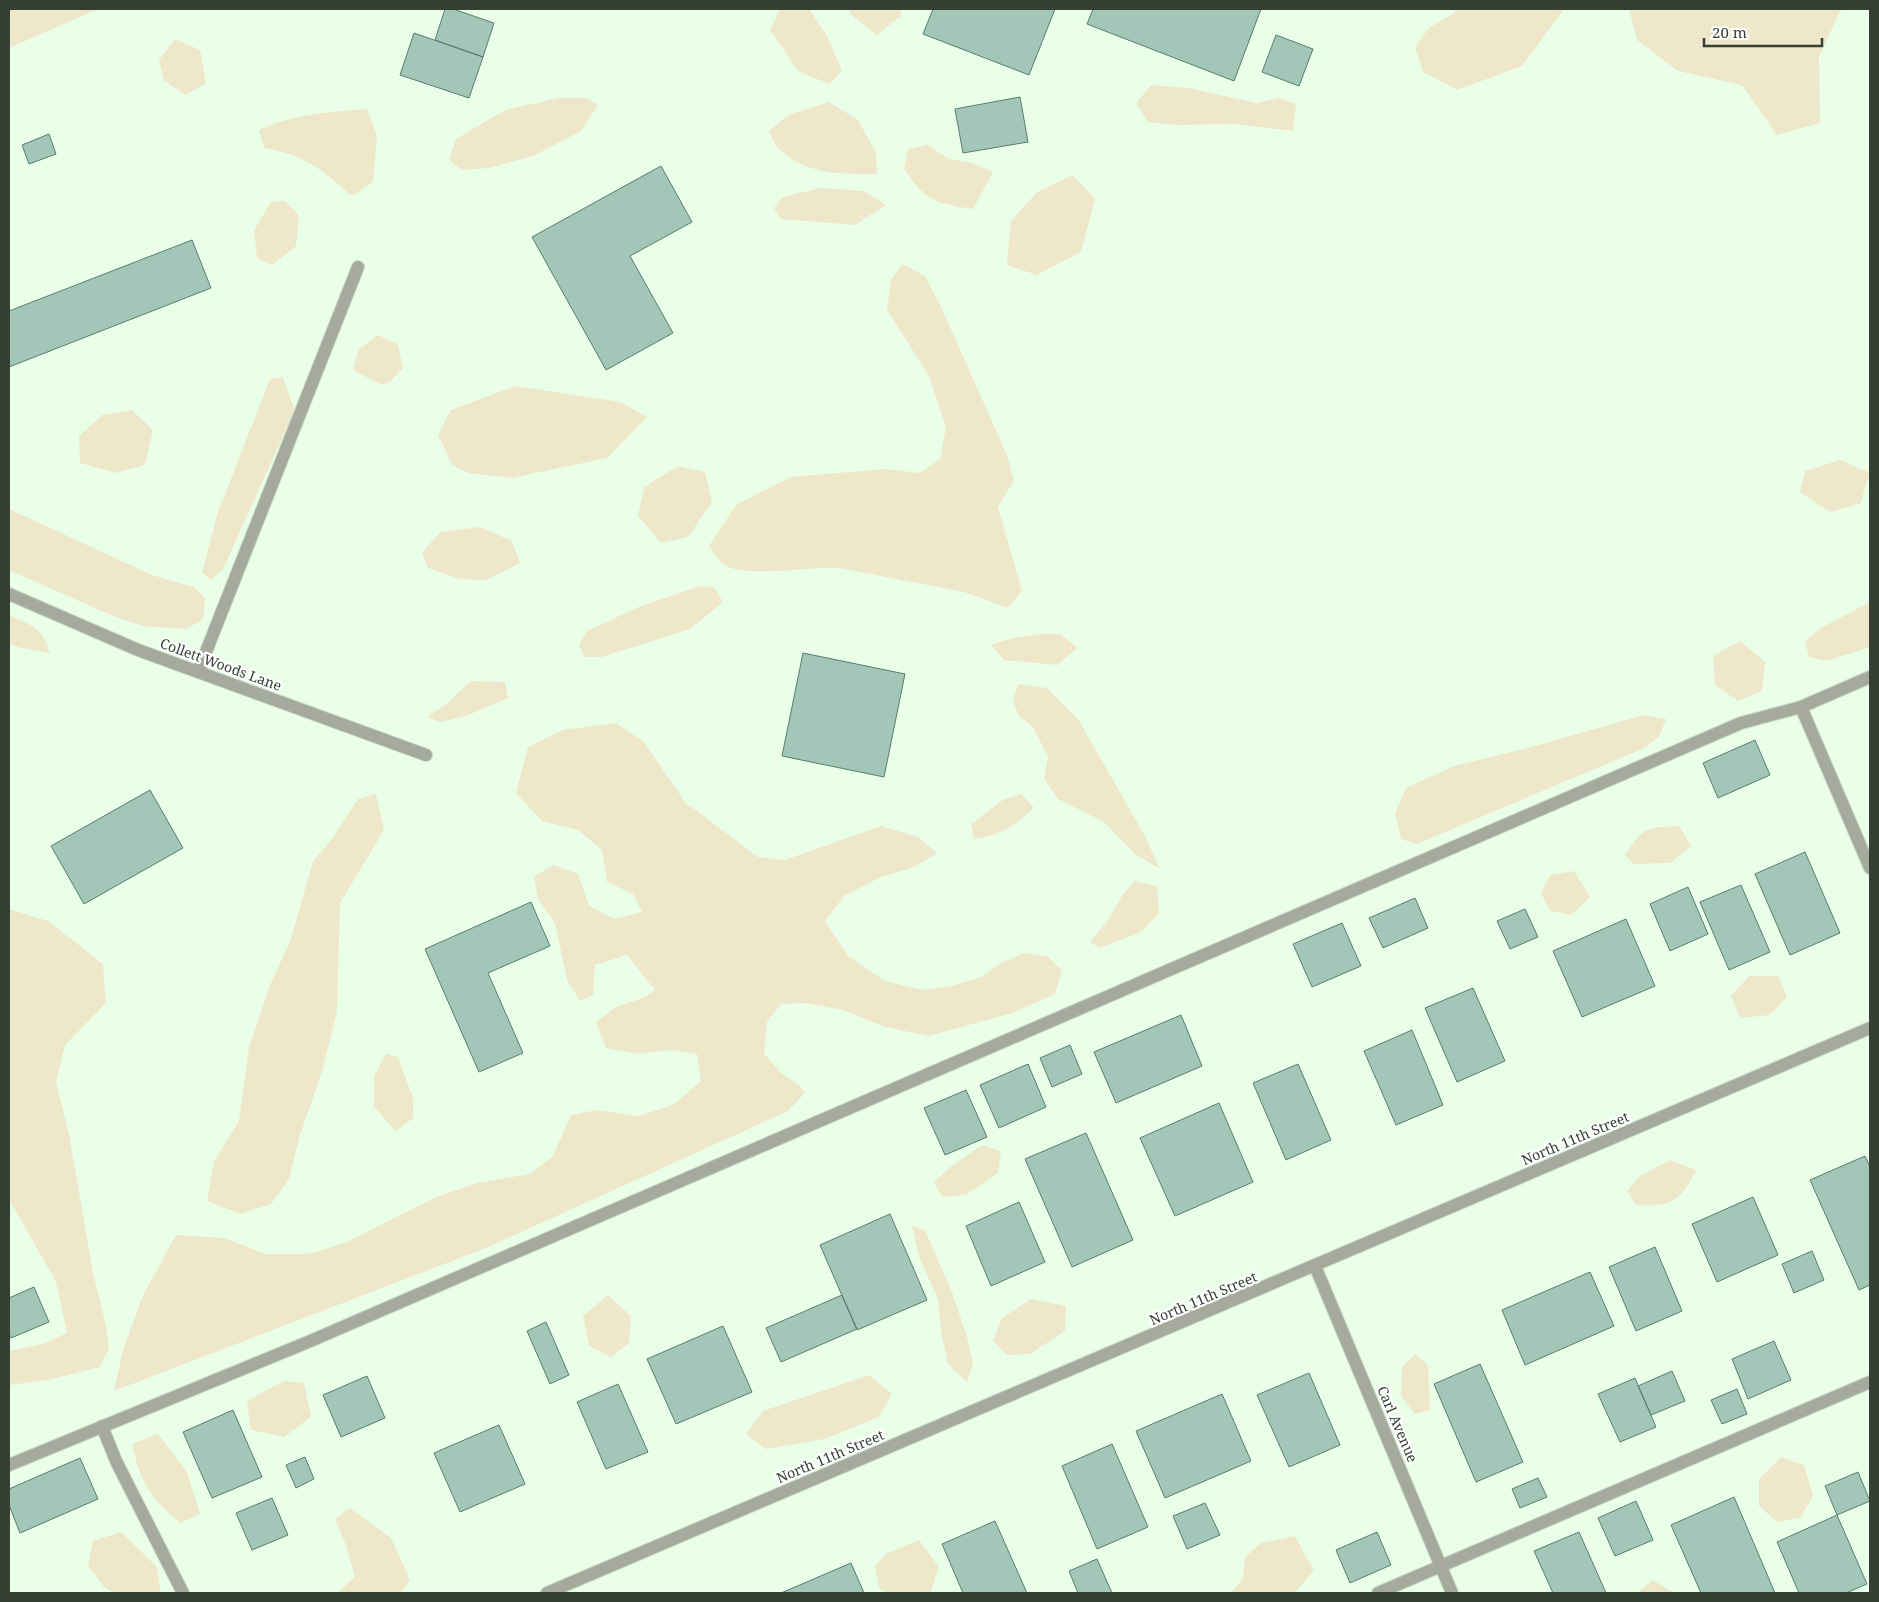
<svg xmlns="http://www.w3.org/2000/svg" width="1879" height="1602" font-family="'Noto Serif',serif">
  <rect width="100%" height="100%" fill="#e9ffe8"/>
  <path fill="#efe7ca" d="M9,9H98L9,48Z
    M780,9H809L826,34L842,70L830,84L799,72L770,30Z
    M849,9H900L901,16L877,35L850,14Z
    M1460,9H1564L1522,66L1457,90L1423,72L1415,47L1429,28Z
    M1629,9H1841L1819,57L1820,123L1777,135L1742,85L1678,71L1637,40Z
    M175,39L200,50L206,83L186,95L164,81L159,60Z
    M1151,85L1188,88L1256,103L1280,98L1296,104L1293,131L1234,124L1177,125L1148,122L1136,103Z
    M559,98H586L598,105L581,131L533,156L489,168L462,170L449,160L456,139L505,110Z
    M829,102L858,120L876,153L877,174C843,174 804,175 778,148C774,144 772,137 769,131L788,115Z
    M367,109L377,136L373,182L352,196C319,168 308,156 264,148L259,130C292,114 331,112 367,109Z
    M928,145L949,159L972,163L993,172L973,209C936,203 926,202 904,169L908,149Z
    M1073,175L1095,199L1081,252L1037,275L1007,265L1011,221L1037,192Z
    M821,188L864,191L886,205L855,225L781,219L774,208L782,197Z
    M285,201L299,215L296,246L272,265L257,258L254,230L271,202Z
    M902,264L925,276L941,307L1007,455L1014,480L998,507L1022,591L1008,608L964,592L839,568C812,566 742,579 723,564C718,560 713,551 709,546L736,505L790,477L885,469L920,473L940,459L946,428L929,376L887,310L891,280Z
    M378,335L398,344L403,368L392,380L382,385L353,370L359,349Z
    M283,377L294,409L289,423L223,569L211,580L202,573L218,512L270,379Z
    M515,386L621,402L647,417L607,458L512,478L468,473L452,465L438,435L451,410Z
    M132,410L153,430L145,465L116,473L80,463L79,436L102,415Z
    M1840,460L1870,473L1860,504L1830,512L1800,492L1805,471Z
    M678,466L705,472L712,502L688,537L661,543L638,516L644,487Z
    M9,509L152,575L194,587L205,598L203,620L185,629L143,626L113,616L9,570Z
    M480,527L512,541L520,563L486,580L460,579L428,568L422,553L440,532Z
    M700,586L714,587L723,602L690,629L602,657H584L579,645L587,631L641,606Z
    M1870,602V647L1827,661L1809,657L1805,642L1819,629Z
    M9,615C32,626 43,627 50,653L17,647L9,643Z
    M1042,634H1061L1077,648L1058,665L1004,660L991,645L1012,638Z
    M1740,641L1765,662L1762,691L1738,701L1715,685L1713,656Z
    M471,681L505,682L508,698L466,716L440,722L427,717L445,705Z
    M1018,684L1047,688L1078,719L1144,834L1160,869L1135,854L1104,822L1058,799L1044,779L1048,757L1033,727L1019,716L1013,701Z
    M1644,715L1666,719L1659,737L1642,749L1417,844L1401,839L1395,813L1406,788L1454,766L1524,749Z
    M616,723L644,742L685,802L758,857L785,860L881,826L918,837L937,853L914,867L879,878L844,896L825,921L849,957L885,981L922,990L951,986L981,977L1001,963L1024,953L1047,956L1062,970L1055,994L1012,1013L929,1036L885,1027L843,1010L805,1003L781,1004L767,1022L764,1053L781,1073L799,1085L805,1093L788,1111L486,1248L114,1391L123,1350L143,1295L176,1235L224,1238L265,1254H308L345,1243L436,1197L477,1183L530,1174L553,1156L571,1115L597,1110L638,1116L673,1105L701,1081L697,1054L671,1050L639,1054L606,1048L596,1022L616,1007L643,998L655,990L627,955L595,965L593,995L580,1001L567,980L555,923L538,899L534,876L554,865L578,874L589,906L614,919L642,912L633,894L607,882L602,850L578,830L542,821L516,793L528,747L563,730Z
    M376,794L384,830L340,903L337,1012L322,1072L300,1135L289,1179L271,1204L240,1214L207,1201L214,1161L239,1121L249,1047L270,985L291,939L313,861L332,839L358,799Z
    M1021,794L1034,808C1013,826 1002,835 974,839L971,824L1004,799Z
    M1679,826L1691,846L1670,863L1634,864L1625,855C1645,826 1645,828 1679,826Z
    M1574,871L1590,897L1571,915L1550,911L1541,893L1550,875Z
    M1135,881L1157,886L1159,913L1141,932L1100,948L1090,942L1109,919L1123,894Z
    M9,909L48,921L103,964L106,1003L65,1045L56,1082L69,1134L93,1273L106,1325L109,1348L100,1367L48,1380L9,1385V1351L43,1344L67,1333L56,1282L9,1199Z
    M1749,976H1778L1787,997L1770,1015L1740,1018L1731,996Z
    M386,1054L398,1057L413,1098V1118L396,1131L374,1107V1076Z
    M982,1145L1001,1151L998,1173L966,1195L942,1197L934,1182L949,1168Z
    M1670,1160L1696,1170C1680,1202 1672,1207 1636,1205L1627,1191L1640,1176Z
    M912,1226L925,1230L952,1292L968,1340L973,1364L967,1382L948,1364L941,1331L938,1299L919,1257Z
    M608,1295L631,1316L629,1343L611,1357L589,1346L583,1316Z
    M1031,1299L1066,1306L1065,1331L1030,1354L1007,1355L993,1341L1002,1318Z
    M1415,1354L1428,1365L1430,1410L1415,1414L1401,1396L1402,1367Z
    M869,1375L892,1394L879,1417L824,1439L766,1449L746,1434L763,1411Z
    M284,1381L304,1383L311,1417L284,1437L251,1430L247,1401Z
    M158,1434L187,1472L200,1514L180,1523C149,1496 141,1484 132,1444Z
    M1781,1457L1804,1465L1813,1496L1800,1518L1777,1522L1759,1506V1479Z
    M350,1508L391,1538L410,1580L401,1593H337L355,1577L346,1545L335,1519Z
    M121,1532L157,1567L161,1593H114L104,1587L88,1566L93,1541Z
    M1295,1536L1314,1571L1294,1593H1231L1243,1578L1245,1557L1261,1543Z
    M919,1540L939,1567L930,1593H887L879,1588L875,1566L886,1554Z
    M1653,1580L1674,1593H1637Z"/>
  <path fill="#a2c6b8" stroke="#587d6f" d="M445,9H453L494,23L483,57L435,40Z
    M933,9H1055L1029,75L923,34Z
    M1093,9H1261L1234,81L1087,24Z
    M414,33L483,57L469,98L400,75Z
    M1276,35L1313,49L1299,86L1262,72Z
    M1020,97L1028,142L963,153L955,109Z
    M49,134L56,154L29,164L22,145Z
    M661,166L692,222L630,256L673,333L606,370L532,237Z
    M192,240L211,288L9,367V311Z
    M803,653L905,674L884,777L782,756Z
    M1755,740L1770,775L1718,798L1703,763Z
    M150,790L183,848L84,904L51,846Z
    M1805,852L1840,933L1790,955L1755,874Z
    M1741,885L1770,952L1729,970L1700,902Z
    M1688,887L1708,934L1670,951L1650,904Z
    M1415,898L1428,928L1383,948L1369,918Z
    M531,902L550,946L488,973L523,1053L479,1072L425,949Z
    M1525,909L1538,937L1510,949L1497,921Z
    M1626,919L1655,986L1582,1017L1553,951Z
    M1342,923L1361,966L1312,987L1293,944Z
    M1473,988L1505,1061L1457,1082L1425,1008Z
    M1181,1015L1202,1066L1116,1103L1094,1052Z
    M1412,1030L1443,1105L1396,1125L1364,1051Z
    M1070,1045L1082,1074L1052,1087L1040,1058Z
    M1028,1064L1046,1107L999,1128L980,1085Z
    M1298,1064L1331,1140L1286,1160L1253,1083Z
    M966,1090L987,1137L945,1155L924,1108Z
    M1219,1103L1253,1182L1175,1216L1140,1138Z
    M1086,1133L1133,1240L1072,1267L1025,1159Z
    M1865,1156L1870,1167V1285L1859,1290L1810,1180Z
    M1753,1197L1778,1255L1717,1282L1692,1224Z
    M1019,1202L1045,1262L991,1286L966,1226Z
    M890,1214L927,1300L857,1330L820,1245Z
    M1655,1247L1682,1311L1636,1331L1609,1267Z
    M1812,1251L1824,1280L1794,1293L1782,1264Z
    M1590,1272L1614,1326L1525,1365L1502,1310Z
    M34,1287L49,1322L11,1338L9,1334V1298Z
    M842,1295L857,1329L781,1362L766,1328Z
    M546,1322L569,1375L550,1384L527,1331Z
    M723,1326L752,1392L676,1424L647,1359Z
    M1774,1341L1791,1380L1748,1399L1732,1359Z
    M1480,1364L1523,1462L1476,1482L1434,1384Z
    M1672,1371L1685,1401L1651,1415L1638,1386Z
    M1309,1373L1340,1445L1289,1467L1257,1395Z
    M367,1376L385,1418L341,1437L323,1395Z
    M1635,1378L1656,1427L1620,1442L1598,1394Z
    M618,1384L648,1452L606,1469L577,1402Z
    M1737,1389L1747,1414L1722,1424L1711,1400Z
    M1222,1394L1251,1461L1165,1498L1136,1431Z
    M233,1410L262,1477L212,1498L183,1432Z
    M499,1425L525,1484L460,1512L434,1453Z
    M1112,1444L1148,1527L1097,1549L1062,1466Z
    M305,1457L314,1479L296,1488L286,1465Z
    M80,1458L98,1499L20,1533L9,1505V1489Z
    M1858,1472L1870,1501L1837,1515L1825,1486Z
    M1538,1478L1547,1497L1520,1508L1512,1489Z
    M1734,1497L1775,1593H1701L1671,1525Z
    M272,1498L288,1535L252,1550L236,1513Z
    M1636,1501L1653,1540L1615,1556L1598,1518Z
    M1205,1503L1220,1535L1187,1549L1173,1516Z
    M1837,1515L1867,1584L1846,1593H1799L1777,1542Z
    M995,1521L1027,1593H963L942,1544Z
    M1377,1532L1391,1565L1350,1583L1336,1550Z
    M1579,1532L1606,1593H1553L1534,1551Z
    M1097,1559L1112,1593H1078L1069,1571Z
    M851,1563L864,1593H781Z"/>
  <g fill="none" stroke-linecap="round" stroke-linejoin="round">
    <g stroke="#c9dcc8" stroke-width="14">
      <path id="minor" d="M9,594L138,650L426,755
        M198,672L358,267
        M1801,707L1870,868
        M1315,1266L1452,1593
        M102,1426L116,1461L183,1593
        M9,1465L308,1342L1741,723L1801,707L1870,677
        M547,1593L1870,1028
        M1378,1593L1870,1382"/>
    </g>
    <use href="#minor" stroke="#a6aa9c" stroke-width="12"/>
  </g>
  <g text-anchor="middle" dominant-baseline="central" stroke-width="4.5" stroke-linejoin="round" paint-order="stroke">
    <g font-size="14" fill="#353f34" stroke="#fff">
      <text transform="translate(221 664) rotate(20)">Collett Woods Lane</text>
      <text transform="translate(1575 1138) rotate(-23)">North 11th Street</text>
      <text transform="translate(1203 1298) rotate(-23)">North 11th Street</text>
      <text transform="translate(1398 1424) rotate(67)">Carl Avenue</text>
      <text transform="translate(830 1456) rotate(-23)">North 11th Street</text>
    </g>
  </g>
  <rect width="1879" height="1602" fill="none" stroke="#353f34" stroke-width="20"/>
  <path d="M1704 38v8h118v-8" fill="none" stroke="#353f34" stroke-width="2.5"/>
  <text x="1712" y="38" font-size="15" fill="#353f34" stroke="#ffffff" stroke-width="4" paint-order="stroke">20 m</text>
</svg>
